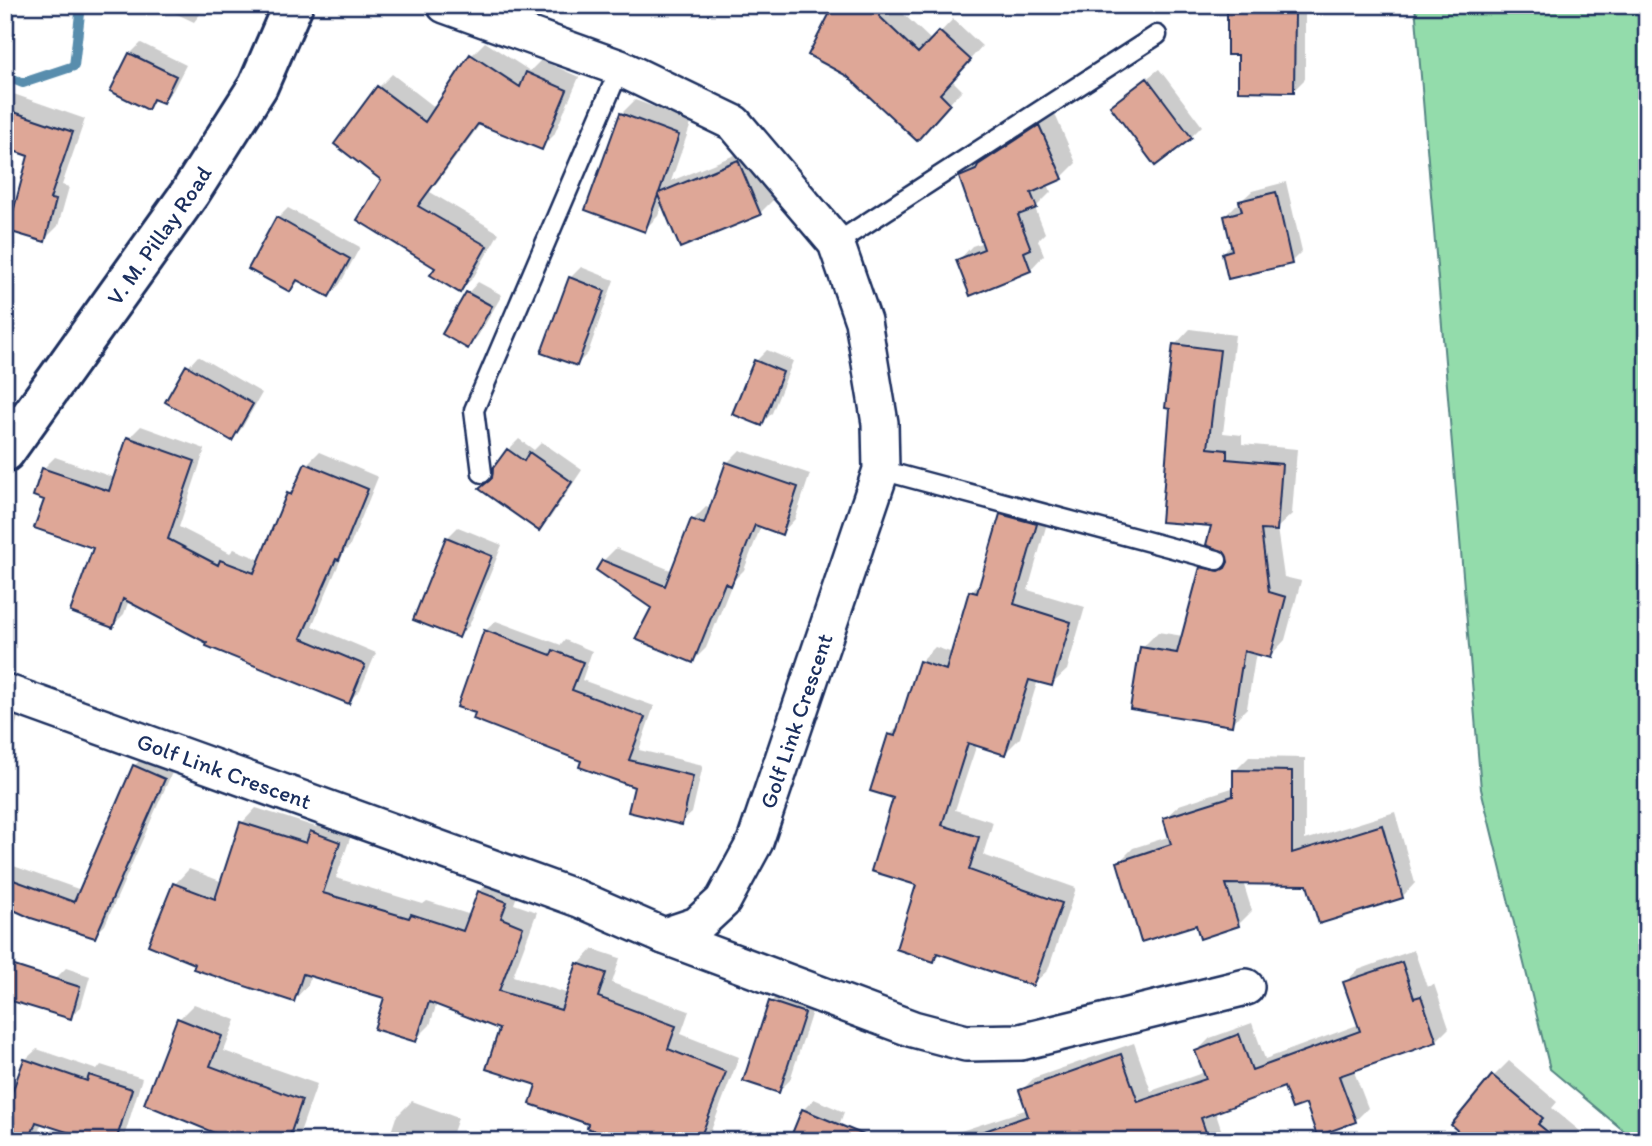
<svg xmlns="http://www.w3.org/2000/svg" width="1652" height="1146" font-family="Itim,sans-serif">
  <rect width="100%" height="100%" fill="#fff"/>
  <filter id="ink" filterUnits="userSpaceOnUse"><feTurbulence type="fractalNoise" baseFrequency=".0143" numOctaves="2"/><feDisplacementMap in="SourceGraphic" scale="14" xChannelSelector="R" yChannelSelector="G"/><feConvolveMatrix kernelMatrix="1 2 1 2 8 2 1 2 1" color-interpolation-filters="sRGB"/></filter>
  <g filter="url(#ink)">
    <path fill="#93dcab" stroke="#578684" stroke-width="2" d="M1415,5H1647V1141H1636L1550,1069L1481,789Z"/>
    <path fill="#0003" d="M158,5H207L194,22Z
      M836,5H894L932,41L953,19L982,46L952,80L962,90L930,125Z
      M1234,5H1305V79L1294,90L1240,53L1229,10Z
      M485,42L530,71L541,60L579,77L554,135L541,148L481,123L430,192L499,233L473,278L459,291L437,267L384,179L378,88L392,74L436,108L472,55Z
      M141,43L186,65L173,90L163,101L157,98L147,108L130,54Z
      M1159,69L1202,126L1191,137L1112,106Z
      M5,91L85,119L62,185L69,187L58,226L44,240L30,155L5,146Z
      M635,100L692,121L671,181L752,148L774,199L760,213L663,202L658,216L644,230L621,114Z
      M1054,112L1076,163L1062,177L1048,184L1051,192L1035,208L1045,233L1038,240L1044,255L1030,270L958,261L972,246L984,242L961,178L975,163L987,158L994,151Z
      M1286,182L1302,251L1291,262L1223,253L1232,244L1225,216L1236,205L1242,204L1241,201L1252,191Z
      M288,208L360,247L340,284L329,295L301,279L290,290L277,219Z
      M581,267L614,280L588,353L577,364L570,278Z
      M478,282L502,295L478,336L467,347L445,333L468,293Z
      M1190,329L1235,335L1223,433L1242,435V444L1297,449L1292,514L1277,528L1284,577L1301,581L1285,640L1270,656L1256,652L1247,708L1231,724L1142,648L1158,632L1183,636L1201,568L1217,552L1227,554L1213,524L1175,345Z
      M767,350L793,361L772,413L761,424L756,361Z
      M198,356L262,393L242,428L232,439L188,367Z
      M141,426L205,449L179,527L230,553L234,549L261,560L288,494L297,486L307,464L319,452L378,477L350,546L344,552L312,626L376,653L360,690L348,702L209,642L129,600L124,614L112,626L95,547L46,499L43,469L55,457L115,478L129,438Z
      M519,439L534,450L542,442L582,470L550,518L539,528L494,476L508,450Z
      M740,450L810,474L795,519L782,533L761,526L744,570L733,581L706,648L693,661L654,608L603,561L616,548L673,571L693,520L706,507L711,509L727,463Z
      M1017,500L1051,509L1028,590L1085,607L1067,670L1052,684L1038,680L1020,738L1005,753L977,744L955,810L993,822L983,855L1076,888L1048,970L1033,984L941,952L933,960L919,884L895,797L890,735L901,724L920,662L935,647L953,653L971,592L983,579L1002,515Z
      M458,527L502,545L469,626L458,636L447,538Z
      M496,621L561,645L565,640L592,651L582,680L654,706L639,750L703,765L692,813L681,823L636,786L583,760L485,631Z
      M5,710L19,715L5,755Z
      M145,755L174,768L105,925L94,936L5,904V863L81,890L134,766Z
      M1249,757L1305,758V840L1395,812L1415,883L1402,897L1309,883L1243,882L1252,911L1238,925L1197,923L1119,862L1133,848L1171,836L1165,818L1179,805L1235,787V771Z
      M256,808L316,827L326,817L354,827L336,878L423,904L427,901L471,915L479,892L494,877L520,887L514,904L537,912L513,976L569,994L579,964L593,949L620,958L612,983L689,1011L681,1034L739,1057L707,1141H627L591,1123L538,1084L502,1027L437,1003L430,1025L415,1040L386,997L311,975L308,985L294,1000L197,963L175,884L189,869L223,882L242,823Z
      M1414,950L1427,987L1434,984L1449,1028L1436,1041L1353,1069L1368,1108L1355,1121L1307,1101L1285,1085L1215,1111L1225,1141H950L958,1132L1028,1109L1021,1091L1034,1078L1134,1043L1151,1091L1205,1072L1197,1051L1210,1038L1252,1023L1265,1059L1360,1024L1345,982L1358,970Z
      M66,968L90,976L81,1007L70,1017L55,979Z
      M781,991L815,1002L790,1080L779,1091L771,1002Z
      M194,1004L236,1020L224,1051L317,1084L297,1141H233L179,1019Z
      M37,1049L97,1070L101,1065L142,1078L125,1134L118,1141H101L42,1122L35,1141H5V1117L26,1059Z
      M1509,1061L1557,1102L1552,1108L1592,1141H1472L1494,1076Z
      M814,1099L844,1112L835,1136L803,1110Z
      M412,1101L458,1118L450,1141H388L396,1117Z"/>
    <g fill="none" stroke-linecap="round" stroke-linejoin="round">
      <path stroke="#588dad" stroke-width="10" d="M5,76L23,83L74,66L81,5"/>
    </g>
    <path fill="#dea797" stroke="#1b2f5e" stroke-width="2" d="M834,5H885L879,16L918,53L939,31L971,60L940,94L950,104L917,141L847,76L808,55Z
      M1227,9L1295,10L1294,92L1238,91V55H1227Z
      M129,53L176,76L163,103L153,99L148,110L110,91Z
      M470,54L520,87L526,72L567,90L542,150L478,124L418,206L487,246L460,293L430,275L435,268L357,220L381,180L334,144L377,86L425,122Z
      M1147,78L1192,138L1155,166L1110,106Z
      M5,109L73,132L50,199L56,200L45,242L8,231L28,156L5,148Z
      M620,113L679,135L659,193L738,160L761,215L680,248L658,195L645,232L585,210Z
      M1039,125L1063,179L1031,193L1037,208L1018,215L1031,249L1024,252L1031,271L970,296L956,260L984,249L959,177L976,170L978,165Z
      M1276,192L1292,264L1228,279L1222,253L1232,250L1224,216L1242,211L1239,201Z
      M276,217L350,259L329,297L297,280L290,292L248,269Z
      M569,277L605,291L577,366L541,353Z
      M466,292L492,306L468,349L442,334Z
      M1173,344L1220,350L1208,448L1227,450V459L1282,464L1277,531L1261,530L1269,592L1286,597L1270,658L1244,651L1232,726L1130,709L1140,647L1177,653L1200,567L1219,571L1225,568L1228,562L1224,552L1206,545L1211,526L1161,522L1170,409L1165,408Z
      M754,360L783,372L762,426L732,414Z
      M186,365L253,404L232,441L165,402Z
      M127,437L195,461L168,539L218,565L220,560L254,573L287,493L291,495L305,463L368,489L339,560L336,559L301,638L365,665L349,704L206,646L207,643L123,599L113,628L70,612L93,548L34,528L44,500L33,496L42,468L109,491Z
      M507,449L524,461L529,452L572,482L539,531L479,489L492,478L493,468Z
      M726,462L798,487L782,535L755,525L731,586L725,583L693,663L635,639L651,608L596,570L602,560L665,586L691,519L704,524Z
      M1000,514L1037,524L1014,604L1071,622L1052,686L1029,680L1005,755L968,743L942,825L979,837L969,870L1062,903L1033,986L937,953L934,962L896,949L916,885L871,871L893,798L870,791L888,734L895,736L919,661L946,670L969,591L977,593Z
      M446,537L492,556L459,638L413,620Z
      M484,630L551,655L553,650L583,662L572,690L645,717L629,760L693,776L682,825L628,812L634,787L579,767L581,761L473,719L475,713L457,707Z
      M133,765L165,779L95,938L31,918L5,906V877L74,902Z
      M1233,770L1292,771V853L1382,825L1403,898L1319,924L1307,885L1226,884L1239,926L1200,939L1196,925L1141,942L1117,862L1171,844L1163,818L1233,796Z
      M240,822L306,843L310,831L340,842L323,893L409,918L411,914L463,931L478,891L507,902L501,918L523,927L499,991L561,1010L577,963L606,973L598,997L676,1026L668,1049L726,1072L699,1141H622L587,1128L588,1124L530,1104L536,1085L486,1069L499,1029L429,1002L416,1042L374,1029L384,998L303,974L294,1002L193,969L195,964L148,945L173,883L215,899Z
      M1402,962L1414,998L1421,996L1437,1042L1339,1076L1356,1122L1317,1136L1306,1104L1292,1109L1284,1087L1201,1118L1209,1141H971L970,1136L1028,1116L1019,1090L1121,1054L1138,1102L1206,1079L1195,1051L1239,1034L1252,1070L1360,1031L1343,982Z
      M5,963L80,987L71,1019L5,999Z
      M769,1001L805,1013L779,1093L743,1081Z
      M177,1018L222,1036L210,1066L302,1100L288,1141H234L144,1104Z
      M24,1059L87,1081L89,1075L132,1089L116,1141H95L36,1122L29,1141H5V1112Z
      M1492,1075L1543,1118L1538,1124L1559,1141H1469L1451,1125Z
      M802,1109L876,1140V1141H789Z"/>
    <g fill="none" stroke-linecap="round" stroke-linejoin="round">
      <g stroke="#1b2f5e" stroke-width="23">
        <path id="service" d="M836,243L1157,35
          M881,470L1217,560
          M482,473L474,410L620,68"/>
      </g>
      <g stroke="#1b2f5e" stroke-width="40">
        <g id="minor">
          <path id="s1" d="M5,692L579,899L664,936L697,925L723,901L755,842L881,470L880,423L863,321L836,243L734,123L620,68L445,5"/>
          <path d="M664,936L913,1029L966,1043L1021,1042L1246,987"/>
        </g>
      </g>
      <g stroke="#1b2f5e" stroke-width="44">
        <g id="secondary">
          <path id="s2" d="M5,452L190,193L258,86L293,5"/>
        </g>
      </g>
      <use href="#service" stroke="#fff" stroke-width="18"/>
      <use href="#minor" stroke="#fff" stroke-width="35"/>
      <use href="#secondary" stroke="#fff" stroke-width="38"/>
    </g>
  </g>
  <g text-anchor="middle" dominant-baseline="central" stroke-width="6" stroke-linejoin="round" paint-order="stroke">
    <g font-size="23" fill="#1b2f5e" stroke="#fff">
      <text stroke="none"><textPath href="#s2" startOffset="266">V. M. Pillay Road</textPath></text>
      <text stroke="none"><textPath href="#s1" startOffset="968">Golf Link Crescent</textPath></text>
      <text stroke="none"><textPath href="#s1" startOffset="233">Golf Link Crescent</textPath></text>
    </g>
  </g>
  <rect width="1652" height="1146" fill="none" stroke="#fff" stroke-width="28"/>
  <rect x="14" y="14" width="1624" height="1118" fill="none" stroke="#1b2f5e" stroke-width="2.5" filter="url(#ink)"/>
</svg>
